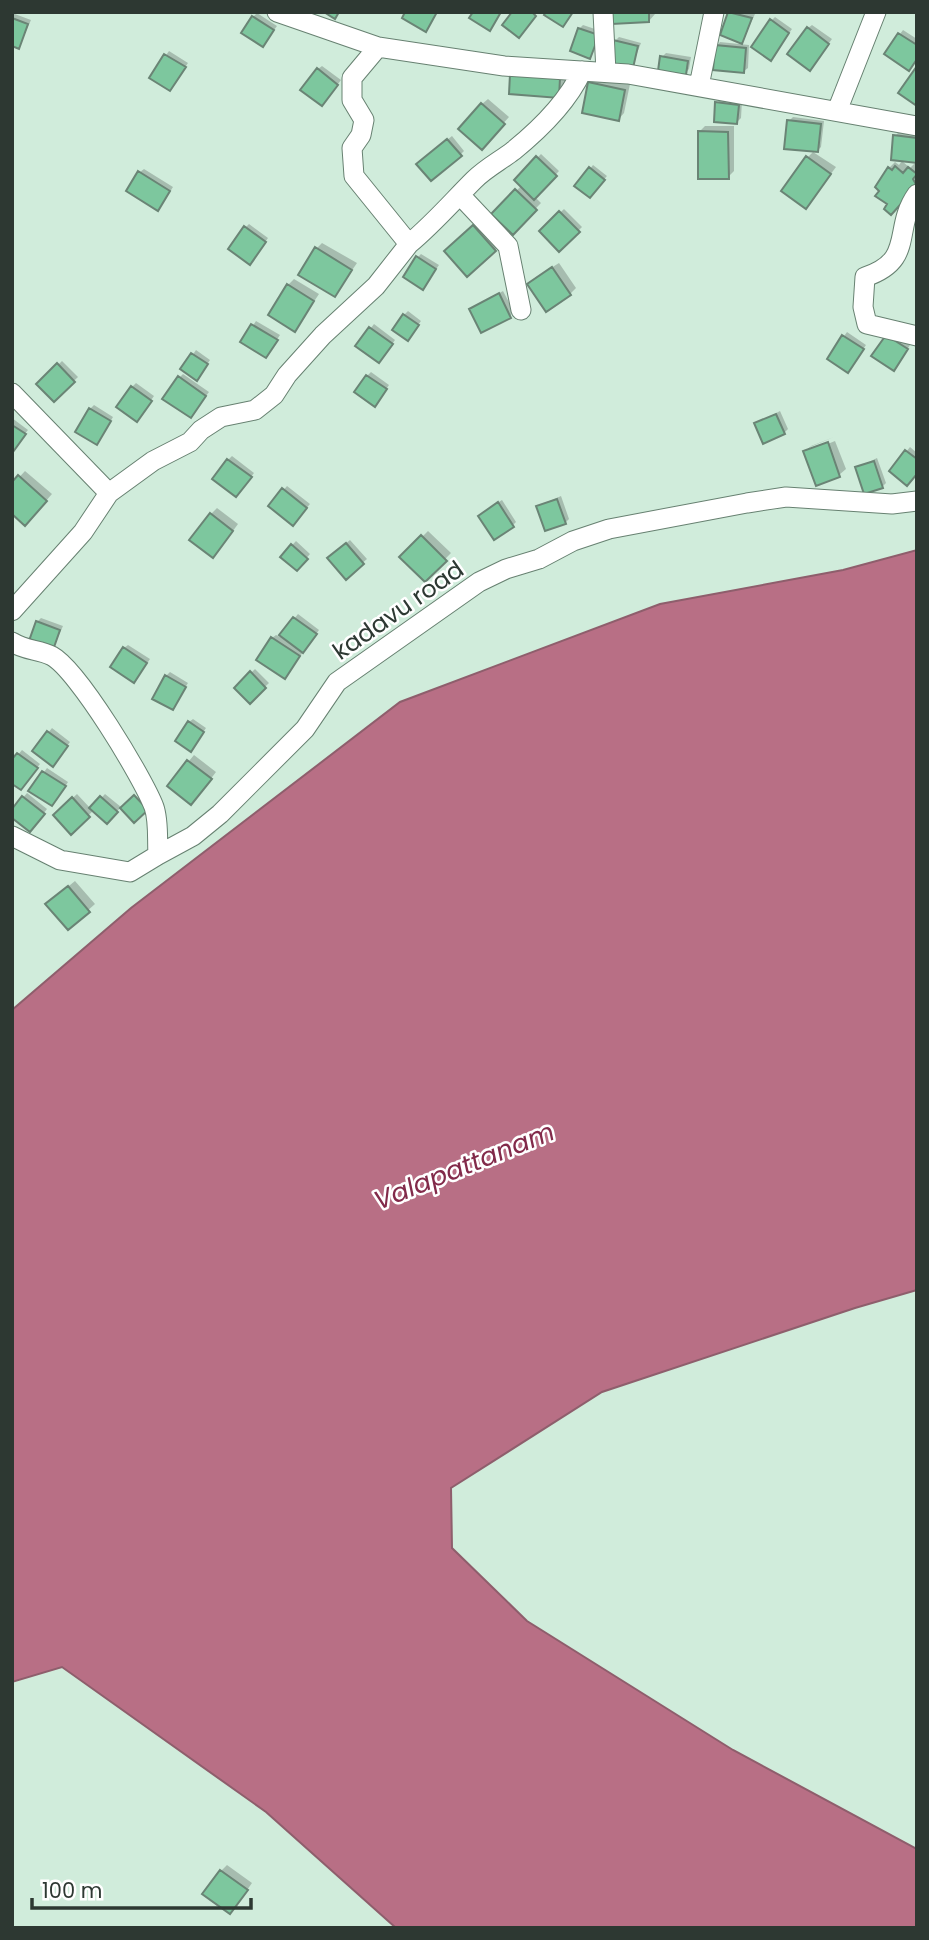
<svg xmlns="http://www.w3.org/2000/svg" width="929" height="1940" font-family="Poppins,sans-serif">
  <rect width="100%" height="100%" fill="#d0ecdb"/>
  <path fill="#b86f85" stroke="#8e5e6c" stroke-width="2" d="M917,550V1290L855,1308L602,1392L451,1488L452,1548L527,1621L733,1750L917,1849V1928H396L266,1812L62,1667L12,1682V1010L131,908L400,702L660,604L843,570Z"/>
  <path fill="#0003" d="M614,12H655V14L649,21Z
    M730,12L755,14L742,42L722,34Z
    M12,13L31,20L19,47L12,44Z
    M257,13L277,26L263,45L253,17Z
    M775,17L792,29L774,55L771,21Z
    M583,25L601,31L590,57L579,29Z
    M812,25L832,39L813,65L808,28Z
    M903,30L917,39V58L886,53Z
    M619,37L641,43L632,66L615,41Z
    M720,42L749,45L748,68L744,71L717,46Z
    M169,51L188,63L170,89L151,77Z
    M666,53L691,57L689,69L685,73L662,57Z
    M322,66L341,80L326,100L318,69Z
    M566,72L564,90L558,96L511,92Z
    M596,77L630,84L624,113L618,120L590,83Z
    M488,99L509,117L482,147V104Z
    M721,99L742,101L741,118L737,122L717,103Z
    M793,117L824,121L821,147L817,151L789,121Z
    M705,126H734V171L728,177L699,132Z
    M899,132L917,134V184L897,206L889,204V168L895,162L899,165L902,161L910,168L917,161L895,136Z
    M452,136L464,151L460,155L422,160Z
    M813,152L836,167L806,207L807,158Z
    M541,154L559,171L535,197L541,203L513,232L494,214L522,185L516,180Z
    M593,165L607,176L593,192L590,169Z
    M144,169L173,187L161,206L140,172Z
    M564,209L582,227L559,250L541,231Z
    M480,221L501,244L468,275L452,245Z
    M249,224L268,238L253,259L245,228Z
    M322,243L357,263L335,295L316,249Z
    M421,254L439,265L426,284L418,257Z
    M559,263L576,288L570,294L535,278Z
    M294,279L319,294L295,330L288,285Z
    M503,291L514,312L510,316L471,309Z
    M408,311L421,321L411,335L404,315Z
    M256,321L280,335L266,356L242,342Z
    M374,324L395,340L383,357L358,345Z
    M847,332L866,345L851,367L829,358Z
    M891,332L910,345L897,365Z
    M196,350L210,360L200,375L183,369Z
    M62,361L78,377L54,400L39,384Z
    M371,372L389,385L378,401L367,376Z
    M183,374L209,392L194,412L179,378Z
    M136,383L154,396L140,416L132,387Z
    M94,405L113,417L100,439L90,409Z
    M780,411L788,429L784,433L756,424Z
    M12,418L28,430L12,449Z
    M834,437L810,447V451L835,441L846,469L839,475L817,484L805,452L811,446Z
    M910,447L917,453V473L891,471Z
    M232,456L254,473L240,491L228,460Z
    M877,458L886,483L882,487L857,468Z
    M25,471L52,494L31,518L12,485Z
    M287,486L310,504L296,520L270,506Z
    M561,496L569,519L565,523L538,506Z
    M502,500L516,522L513,525L483,512Z
    M217,508L238,524L219,550L211,514Z
    M428,531L451,553L425,580L402,557Z
    M350,540L367,559L346,577L333,554Z
    M296,541L310,554L297,569L282,556Z
    M298,614L319,630L288,673L272,638L276,635L280,637Z
    M41,618L63,626L53,648L37,622Z
    M128,645L150,659L138,677L124,648Z
    M255,669L269,683L250,701L236,688Z
    M170,672L188,683L172,708L166,676Z
    M193,719L206,728L194,746L189,722Z
    M52,728L70,742L56,761L34,751Z
    M22,750L40,764L24,784L12,762Z
    M194,755L216,772L197,797L169,785Z
    M47,768L68,782L56,801L31,790Z
    M27,793L47,809L34,826L12,811Z
    M77,794L91,809L105,794L121,807L107,822L94,810L71,832L55,815Z
    M75,881L95,904L68,928L54,898Z
    M227,1865L252,1883L236,1906L221,1871Z"/>
  <path fill="#7dc79e" stroke="#6a8475" stroke-width="2" d="M324,12H339L335,19Z
    M405,12H437L426,32L402,18Z
    M473,12H501L490,31L469,18Z
    M512,12H532L536,16L519,38L502,25Z
    M546,12H573L563,27L544,15Z
    M612,12H649V22L612,24Z
    M728,12L752,18L742,44L720,35Z
    M252,16L274,30L263,47L241,33Z
    M12,18L28,24L19,49L12,46Z
    M770,19L789,33L771,61L751,47Z
    M807,27L829,44L810,71L787,54Z
    M578,28L599,35L590,59L570,51Z
    M898,33L917,45V59L909,71L884,54Z
    M613,40L638,46L633,68L608,62Z
    M715,45L746,48L744,73L713,70Z
    M164,54L186,67L170,91L149,78Z
    M660,56L688,61L686,75L658,71Z
    M917,66V106L898,93Z
    M317,68L338,85L322,106L300,90Z
    M510,74L560,78L559,98L509,94Z
    M588,82L625,90L619,121L582,113Z
    M715,102L739,105L737,124L714,122Z
    M481,103L505,124L482,150L458,129Z
    M787,120L821,124L818,152L784,149Z
    M698,131L728,132L729,179H698Z
    M893,135L917,138V163L891,160Z
    M447,139L462,156L431,181L416,164Z
    M536,156L557,176L534,200L514,180Z
    M806,156L831,174L806,209L781,191Z
    M895,166L903,173L908,167L917,174L913,179L917,186L891,215L884,209L887,204L875,196L879,191L875,187L888,167L892,170Z
    M589,167L605,180L590,198L574,186Z
    M138,171L170,191L158,211L126,191Z
    M515,189L537,210L513,235L491,214Z
    M559,211L580,232L559,252L539,231Z
    M473,225L496,251L467,277L444,251Z
    M244,226L266,242L250,265L228,249Z
    M315,247L352,270L335,297L298,275Z
    M416,256L436,269L423,290L403,277Z
    M552,267L571,295L546,312L527,284Z
    M287,284L314,301L295,332L268,315Z
    M499,293L511,318L481,333L469,309Z
    M403,314L419,325L408,341L392,330Z
    M251,324L278,340L266,358L240,342Z
    M369,327L393,344L379,363L355,346Z
    M842,335L864,349L848,373L827,359Z
    M886,335L908,349L894,371L871,356Z
    M191,353L208,364L197,381L180,369Z
    M57,363L75,382L54,402L36,384Z
    M366,375L387,389L375,407L354,392Z
    M178,376L206,396L191,418L162,399Z
    M131,386L152,401L137,422L116,407Z
    M89,408L111,421L97,445L75,432Z
    M776,414L785,434L763,444L754,423Z
    M12,425L26,434L13,452L12,451Z
    M828,442L840,477L816,486L803,451Z
    M905,450L917,459V474L907,486L889,471Z
    M227,459L252,477L236,497L212,479Z
    M874,461L883,488L864,494L855,467Z
    M18,475L47,501L25,526L12,514V482Z
    M282,488L307,508L293,526L268,506Z
    M557,499L566,524L545,531L536,506Z
    M498,502L514,527L494,540L478,516Z
    M210,513L233,531L213,558L189,540Z
    M421,535L447,561L425,582L399,557Z
    M346,543L364,564L346,580L327,558Z
    M291,544L308,559L297,571L280,557Z
    M293,617L317,634L303,653L279,635Z
    M36,621L60,630L53,650L29,641Z
    M271,637L300,656L285,679L256,660Z
    M123,647L147,663L134,683L110,667Z
    M250,671L266,688L250,704L234,688Z
    M165,675L186,687L173,710L152,699Z
    M188,721L204,732L191,752L175,741Z
    M47,731L68,746L53,767L32,751Z
    M17,753L38,768L21,790L12,784V759Z
    M187,760L212,779L191,805L167,786Z
    M42,771L66,786L52,806L28,791Z
    M134,795L148,810L134,823L120,808Z
    M22,796L45,814L30,832L12,818V809Z
    M100,796L118,812L107,824L89,808Z
    M72,797L90,817L71,835L53,815Z
    M68,886L90,912L68,930L45,904Z
    M220,1870L248,1890L230,1914L202,1894Z"/>
  <g fill="none" stroke-linecap="round" stroke-linejoin="round">
    <g stroke="#678171" stroke-width="21">
      <path id="minor" d="M277,12L378,47L504,66L628,74L917,126
        M603,12L606,72
        M699,86L714,12
        M837,111L876,12
        M917,194C892,229 916,260 865,277L863,307L867,324L917,336
        M460,195L508,246L521,310
        M409,244C433,224 452,202 474,180C486,168 500,161 513,151C539,130 568,101 582,71
        M12,393L109,493
        M12,611L83,532L109,493L153,461L190,442L201,430L221,417L255,410L274,395L287,375L323,335L376,286L409,244L354,176L352,148L361,135L364,120L352,100V78L378,47
        M12,642C25,651 39,649 52,656C78,670 143,778 154,807C159,821 157,840 158,855L193,836L220,814L305,729L337,682L479,582L506,569L539,559L573,541L609,529L747,503L786,497L892,504L917,501
        M12,836L60,860L130,872L158,855"/>
    </g>
    <use href="#minor" stroke="#fff" stroke-width="19"/>
  </g>
  <g text-anchor="middle" dominant-baseline="central" stroke-width="5" stroke-linejoin="round" paint-order="stroke">
    <g font-size="24" fill="#2d3832" stroke="#fff">
      <text transform="translate(398 610) rotate(-35)">kadavu road</text>
    </g>
    <g font-size="26" font-style="italic" fill="#822a4a" stroke="#fff">
      <text transform="translate(464 1166) rotate(-22)">Valapattanam</text>
    </g>
  </g>
  <rect width="929" height="1940" fill="none" stroke="#2d3832" stroke-width="28"/>
  <path d="M32 1898v10h219v-10" fill="none" stroke="#2d3832" stroke-width="3.5"/>
  <text x="42" y="1898" font-size="21" fill="#2d3832" stroke="#ffffff" stroke-width="5" paint-order="stroke">100 m</text>
</svg>
